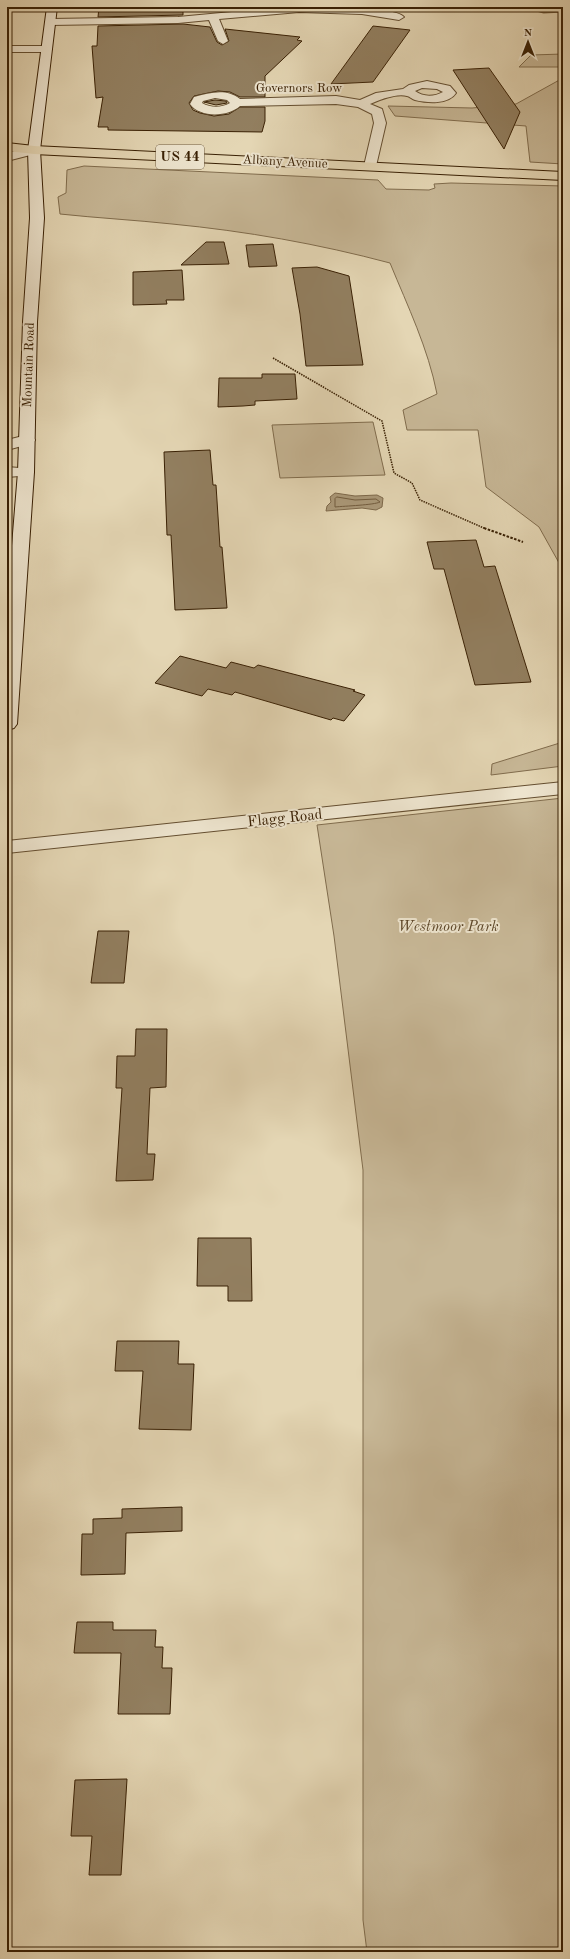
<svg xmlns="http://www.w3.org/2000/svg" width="570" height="1959" font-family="'Old Standard TT',serif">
  <rect width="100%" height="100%" fill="#e4d6b4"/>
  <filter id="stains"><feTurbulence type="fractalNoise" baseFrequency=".005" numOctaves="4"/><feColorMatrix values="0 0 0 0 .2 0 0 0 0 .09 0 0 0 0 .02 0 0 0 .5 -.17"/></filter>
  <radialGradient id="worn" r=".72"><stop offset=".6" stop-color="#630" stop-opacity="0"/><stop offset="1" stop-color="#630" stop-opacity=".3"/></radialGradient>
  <path fill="#c7b796" stroke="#806c4d" d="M563,54V67H519L531,55Z
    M563,78V164L530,162L526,126L395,116L388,106L472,108L516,104Z
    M84,166L378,180L386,189L429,190L435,188L434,184L451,183L563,186V570L539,527L486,487L478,430H407L403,410L437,394C428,348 408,307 390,263C319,244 245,231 172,224C135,220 97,218 60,214L58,197L66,193L67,170Z
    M373,422L385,475L280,478L272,425Z
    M563,742V766L491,775L492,764Z
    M563,798V1952H367L363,1920V1170L334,936L317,825Z"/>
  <path fill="#aa9878" stroke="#7d684a" d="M335,493L355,496L377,495L383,498L382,507L376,510L362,508L326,511L327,506L331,502L330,497Z"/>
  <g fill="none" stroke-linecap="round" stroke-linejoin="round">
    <path stroke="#725c3e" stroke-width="1" d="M337,497L355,500L376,499L380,502C374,505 345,506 335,507V499Z"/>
    <path stroke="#7d684a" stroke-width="5" d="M530,7L544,11L563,10"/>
  </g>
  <path fill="#927f60" stroke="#392004" d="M99,7H183V15L98,17Z
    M183,24L210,27L217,42L222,45L229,41L225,29L300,37L297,40L302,41L265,76V97H240L230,92L218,91L194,96L189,103L193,110L200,113L214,116L229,114L240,107H265V121L262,132L108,130V127H98L103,97L96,98L92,46H97L98,26Z
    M373,26L410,30L373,82L331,84Z
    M489,68L520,112L504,149L453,70Z
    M215,100L226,101L227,103L216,105L204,102Z
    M206,242H224L229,264L181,265Z
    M273,244L277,266L249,267L246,245Z
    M317,267L349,276L363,365L306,366L300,314L292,268Z
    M182,270L184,300H166L167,304L133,305V272Z
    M262,374H295L297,399L255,401V405L243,406L218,407L219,378H262Z
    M210,450L213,485H216L220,547H222L227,608L175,610L171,535H167L164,452Z
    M476,540L484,567L495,566L531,682L475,685L444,569H434L427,542Z
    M180,656L226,668L231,662L254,668L258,665L355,690L353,691L365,695L344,721L333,718L331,720L235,692L232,695L208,689L202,696L155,683Z
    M98,931H129L124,983H91Z
    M136,1029H167L166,1087L150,1088L147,1154H155L153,1180L116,1181L122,1088H116L117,1056H135Z
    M198,1238H251L252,1301H228V1286H197Z
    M117,1341H179L178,1364H194L191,1430L139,1429L143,1371H115Z
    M182,1507V1531L126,1533L125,1574L81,1575L82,1534H93V1519L122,1518V1509Z
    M77,1622H113V1630H156L155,1647H163L162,1668H172L170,1714H118L121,1653H74Z
    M127,1779L121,1875H89L92,1836H71L75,1780Z"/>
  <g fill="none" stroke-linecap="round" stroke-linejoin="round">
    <g stroke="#644e30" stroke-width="2">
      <path id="minor" d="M286,7C305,7 395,5 404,17L399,20L362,14L299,12L219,19L228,41L223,44L218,41L209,20L178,23L50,25L45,22L50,19L178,17Z
        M7,46H46L52,49L46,52H7Z
        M427,81L450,86L456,93C448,105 427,103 415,100C412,99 409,96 407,96C397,93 379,100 370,104L382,109L386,123L376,166L370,170L364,166L374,123L372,114L358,107L336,104L240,106C228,117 200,118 190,104L194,97C210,93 226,88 240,99L336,96L360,100L376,93L403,89L409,85ZM422,88L437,89L443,92C434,97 423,97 415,91ZM215,98L227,100L230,103C221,108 211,108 202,103L203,101Z
        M34,146L40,150L38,153L7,161V153Z
        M27,435L33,437L35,440L33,443L7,450V440Z
        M7,467L32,469L34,472L32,475L7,477Z"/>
    </g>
    <g stroke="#644e30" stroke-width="2">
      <path id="tertiary" d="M563,782V794L7,853V841Z"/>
    </g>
    <g stroke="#392004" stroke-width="2">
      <path id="secondary" d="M47,7H57L40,150L44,218L37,322L34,472L17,724L14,728L7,730V607L18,472L23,322L30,218L28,150Z"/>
    </g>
    <g stroke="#392004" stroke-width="2">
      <path id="trunk" d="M7,143L34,146L563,172V180L34,154L7,151Z"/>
    </g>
    <path stroke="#392004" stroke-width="1.5" stroke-dasharray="1.5 1" stroke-linecap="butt" d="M273,358L382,421L394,473L412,483L420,500L486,529"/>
    <path stroke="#392004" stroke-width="2" stroke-dasharray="2.5 1.5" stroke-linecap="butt" d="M484,528L523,542"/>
    <use href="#minor" fill="#ede4ce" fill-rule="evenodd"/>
    <use href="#tertiary" fill="#ede4ce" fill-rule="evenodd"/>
    <use href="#secondary" fill="#ede4ce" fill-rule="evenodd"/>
    <use href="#trunk" fill="#e4d6b4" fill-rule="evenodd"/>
  </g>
  <g text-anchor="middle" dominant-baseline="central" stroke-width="4" stroke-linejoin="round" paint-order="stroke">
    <g font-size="13" fill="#392004" stroke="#ede4ce">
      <text x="299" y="88">Governors Row</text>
      <text transform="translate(285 162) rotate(3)">Albany Avenue</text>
      <text transform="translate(29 365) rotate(-88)">Mountain Road</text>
    </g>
    <rect fill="#ede4ce" stroke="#6f5b41" stroke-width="1" x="156" y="145" width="48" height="24" rx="3"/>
    <g font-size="14" font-weight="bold" fill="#392004">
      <text x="180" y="157">US 44</text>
    </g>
    <g font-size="15" fill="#392004" stroke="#ede4ce">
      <text transform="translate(285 819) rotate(-6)">Flagg Road</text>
    </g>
    <g font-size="15" font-style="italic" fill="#5c4628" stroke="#ede4ce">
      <text x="448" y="927">Westmoor Park</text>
    </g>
  </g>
  <rect width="570" height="1959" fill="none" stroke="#e4d6b4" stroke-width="24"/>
  <rect x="8" y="8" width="554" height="1943" fill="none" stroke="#392004" stroke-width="2"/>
  <rect x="12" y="12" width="546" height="1935" fill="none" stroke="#392004"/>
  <g transform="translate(528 42)" stroke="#ede4ce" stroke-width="3" paint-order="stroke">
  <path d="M0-3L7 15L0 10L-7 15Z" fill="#392004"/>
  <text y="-6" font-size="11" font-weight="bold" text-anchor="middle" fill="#392004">N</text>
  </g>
  <rect width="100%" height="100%" filter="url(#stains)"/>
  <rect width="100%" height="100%" fill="url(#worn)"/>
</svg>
